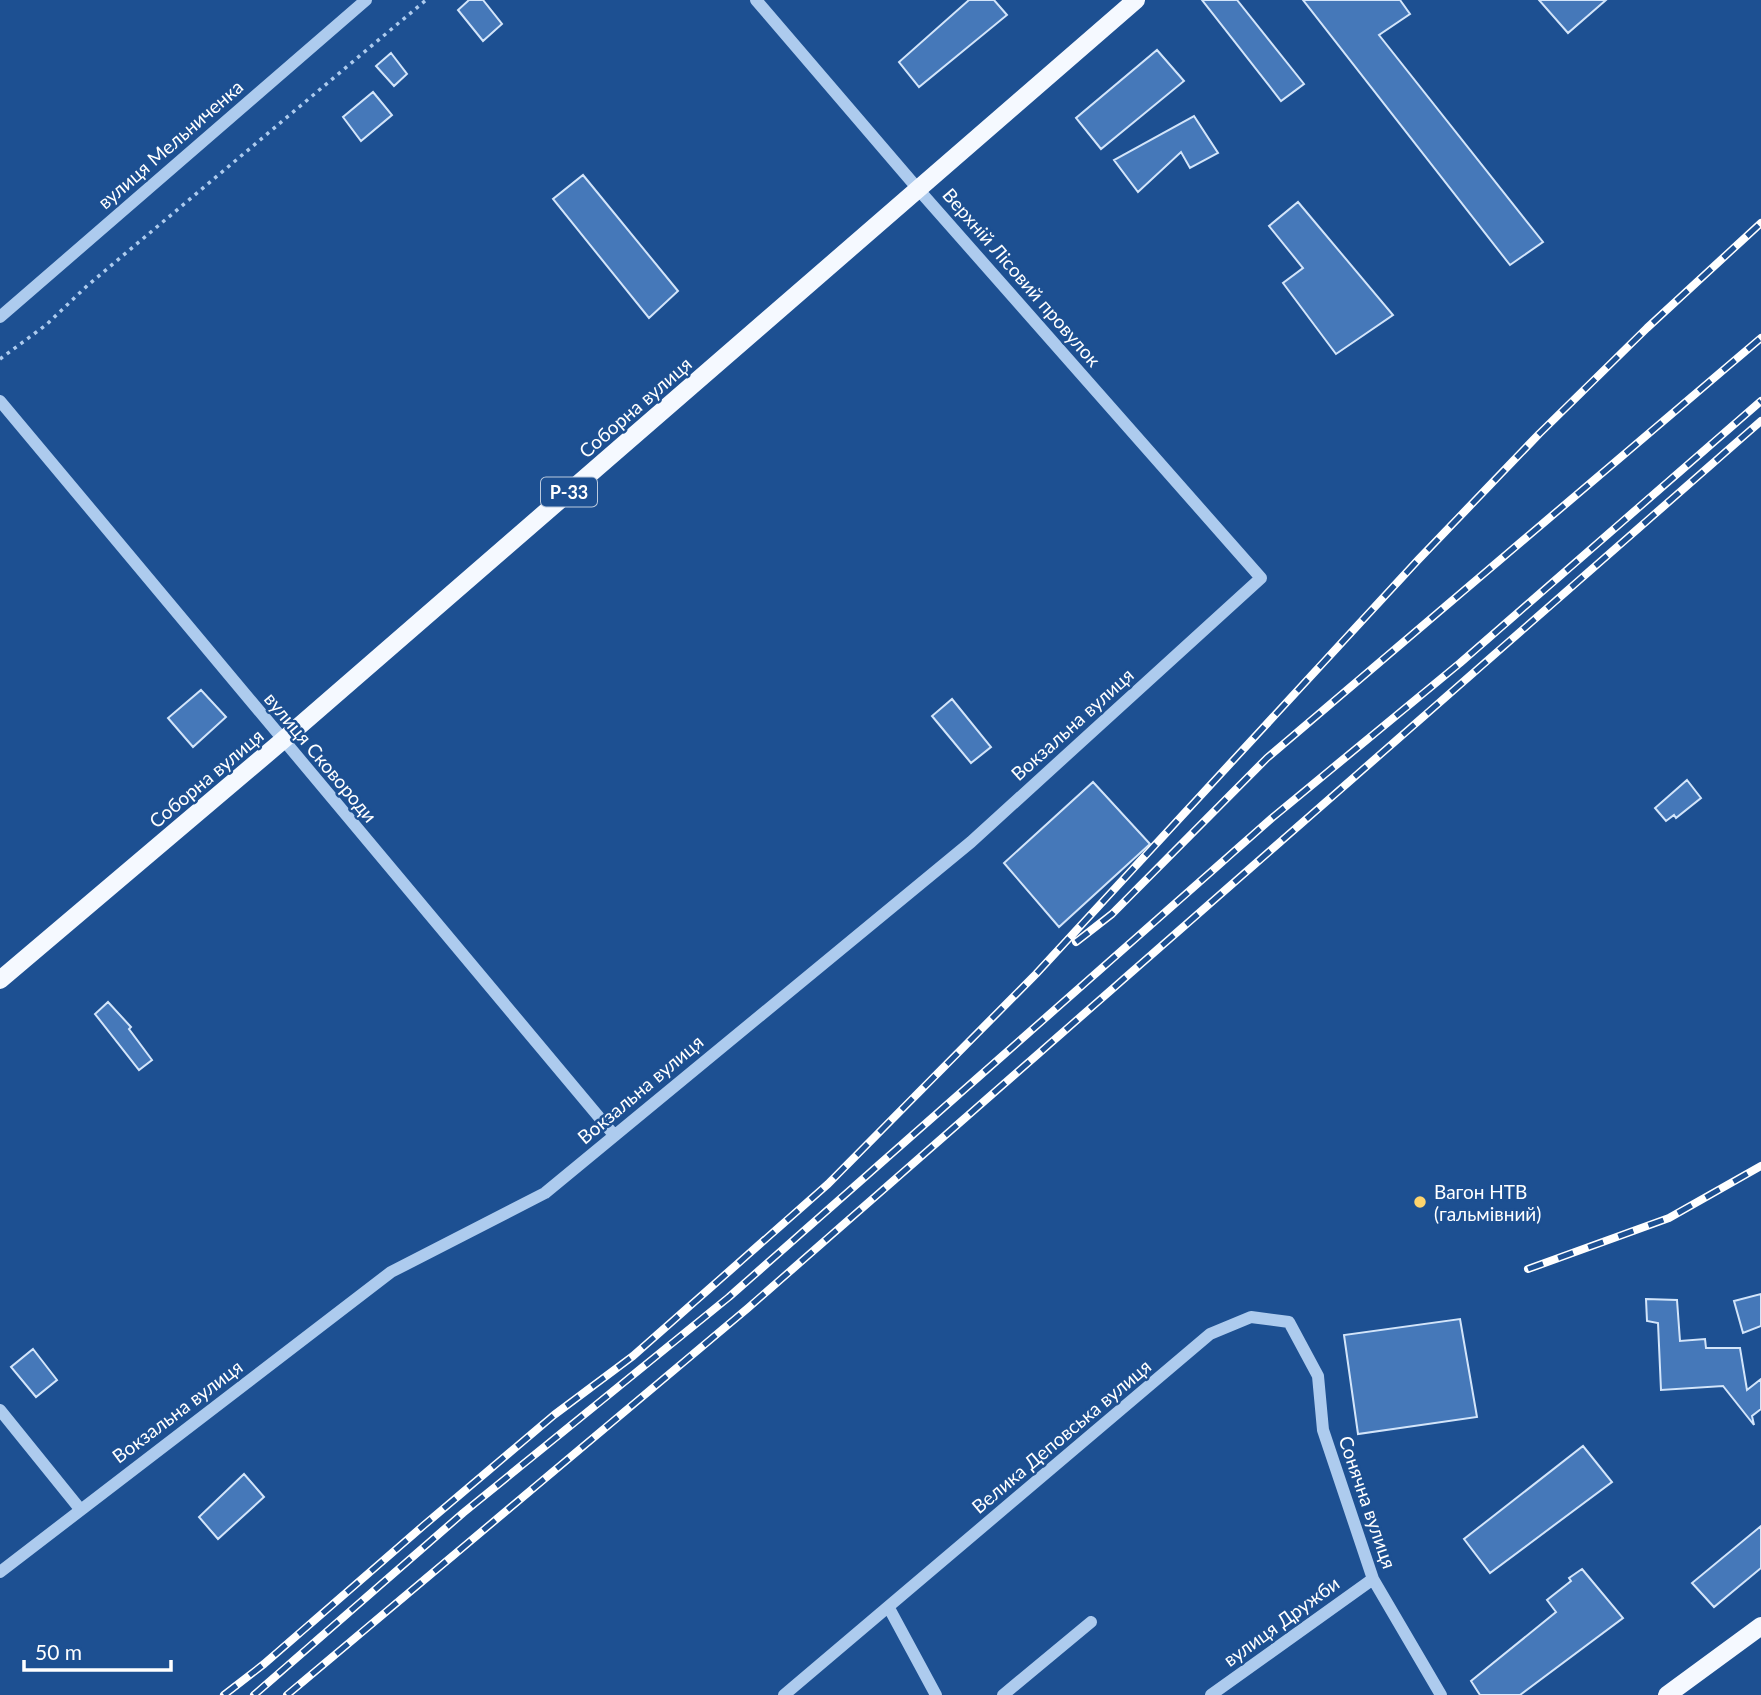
<svg xmlns="http://www.w3.org/2000/svg" width="1761" height="1695" font-family="Lato,sans-serif">
  <rect width="100%" height="100%" fill="#1d5092"/>
  <path fill="#4578b9" stroke="#d3e5fa" stroke-width="2" d="M469,0H483L502,24L483,41L458,10Z
    M969,0H994L1007,15L919,87L899,62Z
    M1202,0H1237L1304,84L1281,101Z
    M1303,0H1400L1410,14L1379,35L1543,242L1510,265Z
    M1539,0H1606L1568,33Z
    M1157,50L1184,81L1101,149L1076,118Z
    M391,53L407,74L394,86L376,66Z
    M373,92L392,115L361,141L343,117Z
    M1194,116L1218,153L1190,168L1181,152L1138,192L1114,160Z
    M583,175L678,291L649,318L553,199Z
    M1298,202L1393,315L1336,354L1283,283L1303,268L1269,226Z
    M201,690L226,717L193,747L168,718Z
    M952,699L991,747L971,763L932,716Z
    M1687,780L1701,798L1676,818L1674,815L1666,821L1655,808Z
    M1093,782L1150,844L1059,927L1004,863Z
    M108,1002L131,1027L129,1029L152,1060L139,1070L95,1014Z
    M1761,1294V1326L1743,1333L1734,1301Z
    M1646,1299L1677,1300L1680,1341L1705,1339L1706,1348H1740L1747,1390L1761,1379V1409L1752,1416L1754,1425L1723,1386L1661,1390L1658,1323L1647,1321Z
    M1460,1319L1477,1417L1358,1434L1344,1335Z
    M33,1349L57,1380L36,1397L11,1367Z
    M1583,1446L1612,1482L1490,1573L1464,1539Z
    M244,1474L264,1497L218,1539L199,1517Z
    M1761,1526V1568L1714,1607L1692,1583Z
    M1582,1569L1623,1618L1520,1695H1480L1471,1681L1556,1612L1547,1600L1571,1581L1569,1578Z"/>
  <g fill="none" stroke-linecap="round" stroke-linejoin="round">
    <path stroke="#adcbee" stroke-width="3.5" stroke-dasharray="3.5 5" stroke-linecap="butt" d="M0,359L46,325L88,285L426,0"/>
    <path stroke="#adcbee" stroke-width="12" d="M0,317L366,0
      M0,401L614,1135
      M0,1410L80,1509
      M0,1572L391,1272L545,1193L971,842L1261,578L918,189L756,0
      M889,1608L936,1695
      M784,1695L1210,1334L1251,1317L1289,1322L1318,1376L1323,1430L1373,1579L1441,1695
      M1003,1695L1091,1622
      M1211,1695L1373,1579"/>
    <path stroke="#f5f9ff" stroke-width="18" d="M0,980L282,741L1136,0
      M1667,1695L1761,1626"/>
    <g stroke="#fff" stroke-width="8">
      <path id="rail" d="M1076,942L1112,914L1267,758L1761,338
        M1528,1269L1669,1218L1761,1166
        M224,1695L264,1664L423,1526L554,1415L633,1356L828,1184L1036,974L1418,560L1539,434L1647,328L1761,223
        M254,1695L463,1513L729,1297L1272,818L1460,663L1761,401
        M287,1695L748,1308L1761,421"/>
    </g>
    <use href="#rail" stroke="#1d5092" stroke-width="5" stroke-dasharray="16" stroke-linecap="butt"/>
  </g>
  <circle fill="#fed46c" stroke="#1d5092" stroke-width="2.5" cx="1420" cy="1202" r="7"/>
  <g text-anchor="middle" dominant-baseline="central" stroke-width="5" stroke-linejoin="round" paint-order="stroke">
    <rect fill="#1d5092" stroke="#bbcade" stroke-width="2" x="541" y="477.5" width="56" height="29" rx="5"/>
    <g font-size="18" font-weight="bold" fill="#fff">
      <text x="569" y="492">Р-33</text>
    </g>
    <g font-size="19" fill="#fff" stroke="#1d5092">
      <text transform="translate(170 144) rotate(-41)">вулиця Мельниченка</text>
      <text transform="translate(1022 277) rotate(49)">Верхній Лісовий провулок</text>
      <text transform="translate(635 407) rotate(-41)">Соборна вулиця</text>
      <text transform="translate(1072 724) rotate(-42)">Вокзальна вулиця</text>
      <text transform="translate(321 757) rotate(50)">вулиця Сковороди</text>
      <text transform="translate(206 778) rotate(-40)">Соборна вулиця</text>
      <text transform="translate(640 1089) rotate(-40)">Вокзальна вулиця</text>
      <text transform="translate(177 1411) rotate(-37)">Вокзальна вулиця</text>
      <text transform="translate(1061 1436) rotate(-40)">Велика Деповська вулиця</text>
      <text transform="translate(1368 1502) rotate(71)">Сонячна вулиця</text>
      <text transform="translate(1281 1621) rotate(-36)">вулиця Дружби</text>
    </g>
    <g font-size="19" fill="#fff" stroke="#1d5092" text-anchor="start">
      <text x="1434" y="1191">Вагон НТВ<tspan x="1434" dy="22">(гальмівний)</tspan></text>
    </g>
  </g>
  <path d="M24 1660v10h147v-10" fill="none" stroke="#ffffff" stroke-width="3.5"/>
  <text x="35" y="1660" font-size="21" fill="#ffffff" stroke="#1d5092" stroke-width="5" paint-order="stroke">50 m</text>
</svg>
